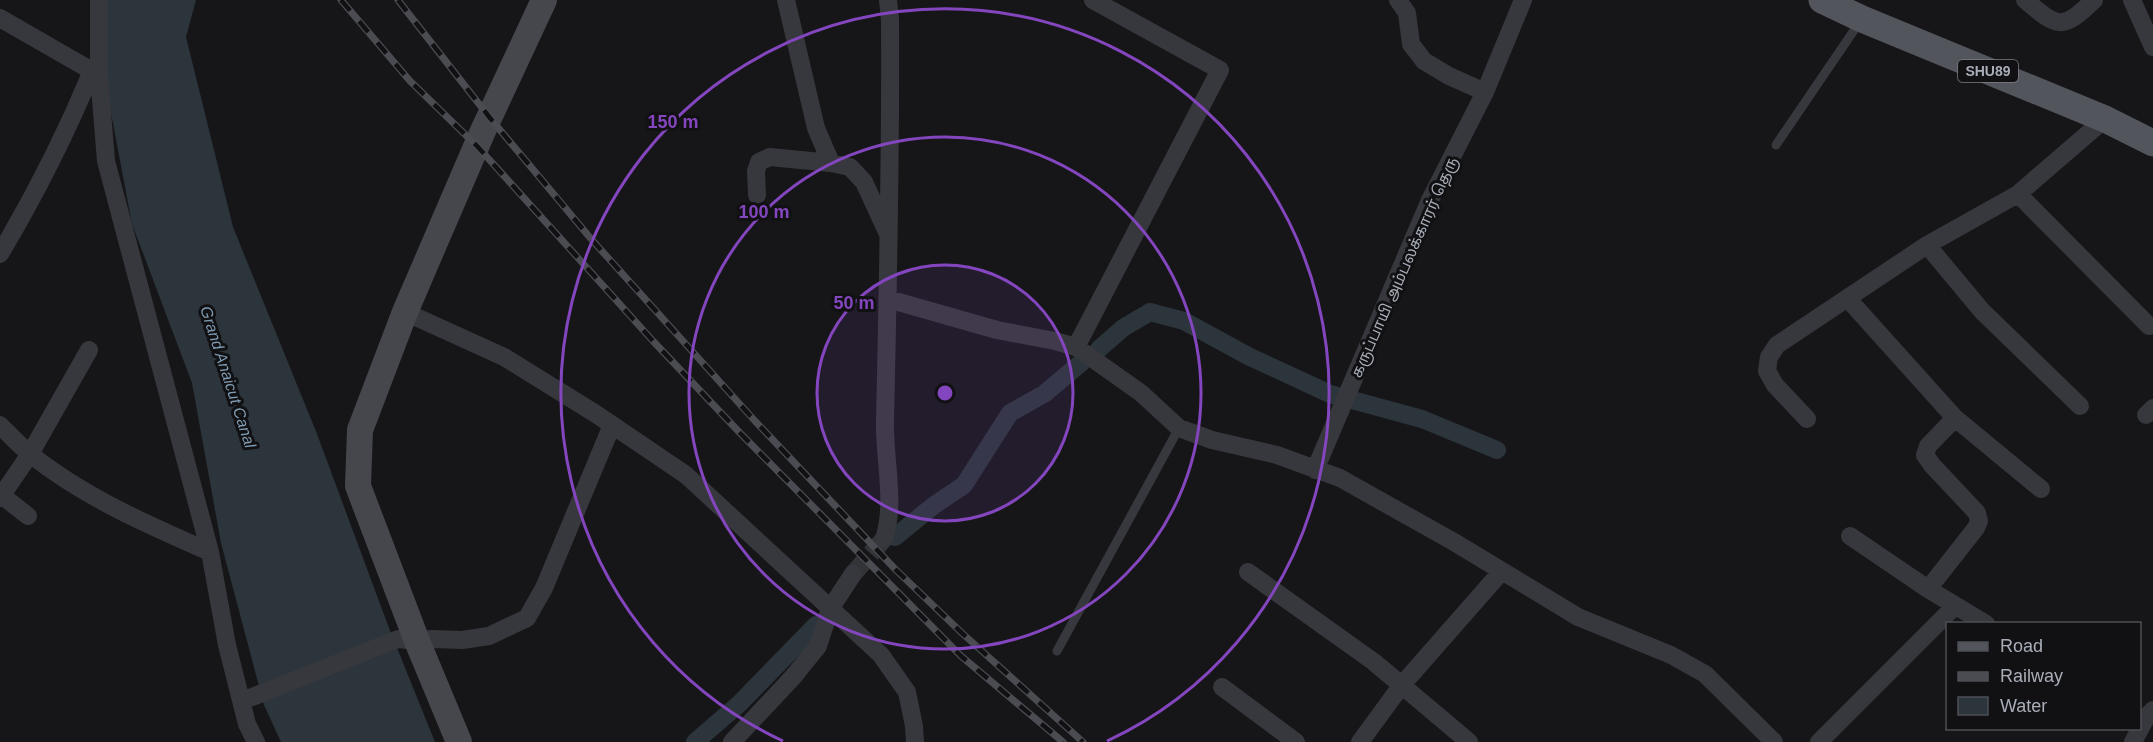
<svg xmlns="http://www.w3.org/2000/svg" width="2153" height="742" font-family="Arial,'Noto Sans Tamil',sans-serif">
  <rect width="100%" height="100%" fill="#161618"/>
  <path fill="#2c353c" d="M106,0H196L186,37L233,227L317,434L389,628L435,742H281L264,705L221,543L192,383L132,224L98,44Z"/>
  <g fill="none" stroke-linecap="round" stroke-linejoin="round">
    <path stroke="#2c353c" stroke-width="18" d="M1099,349L1123,328L1150,312L1184,321L1248,356L1330,394L1422,419L1497,450
      M895,537L933,506L964,485L1010,413L1044,394L1082,362
      M695,742L739,704L816,625"/>
    <path stroke="#333438" stroke-width="18" stroke-dasharray="18 9" stroke-linecap="butt" d="M853,574L884,539"/>
    <path stroke="#37383d" stroke-width="9" d="M1776,145L1861,20
      M1057,651L1179,428"/>
    <path stroke="#37383d" stroke-width="18" d="M99,0V75L106,161L210,552L227,645L247,724L256,742
      M786,0L816,128L831,163
      M1398,0L1407,13L1411,44L1424,61L1449,76L1485,92
      M2025,0C2058,28 2062,31 2094,0
      M2132,0L2153,47
      M0,18L99,75
      M2018,194L2149,326
      M757,195L756,171L759,162L770,157L831,163L850,167L864,182L887,232
      M1927,245L1982,311L2080,406
      M0,254C35,195 66,134 92,71
      M888,299L997,330L1055,341L1076,347L1141,393L1179,428L1212,440L1277,455L1340,478L1454,542L1578,617L1671,655L1705,674L1774,742
      M1848,299L1955,418L2041,489
      M405,312L504,357L596,414L686,475L881,655L907,692L914,726L915,742
      M1076,347L1220,70L1093,0
      M2146,415L2153,408
      M1955,418L1928,446L1925,455L1932,465L1977,513L1979,521L1976,528L1928,589L1986,624
      M1807,419L1775,385L1767,371L1769,357L1777,345L1927,245L2018,194L2105,119
      M0,425C10,435 20,446 30,454C84,497 148,525 210,552
      M1315,470L1430,200L1485,92L1523,0
      M0,494L28,516
      M0,498L30,454L89,350
      M1850,536L1928,589
      M884,539C896,502 884,460 885,421C888,287 891,154 890,20L888,0
      M1248,572L1374,662L1469,742
      M1222,687L1296,742
      M242,701L398,639L417,641L432,639L462,640L489,636L527,618L544,588L612,425
      M732,742L793,677L818,646L830,609L853,574
      M1360,742L1401,686L1501,572
      M1819,742L1955,606
      M2133,742L2147,716L2153,710"/>
    <path stroke="#45474d" stroke-width="26" d="M459,742L417,641L358,486L360,430L405,312L482,133L544,0"/>
    <path stroke="#53555c" stroke-width="27" d="M1822,0L1862,19L2105,119L2153,143"/>
    <g stroke="#4a4c52" stroke-width="7">
      <path id="rail" d="M341,0L410,81L477,146L653,341L741,434L961,656L1063,742
        M398,0L490,118L592,240L755,421L896,570L963,634L1083,742"/>
    </g>
    <use href="#rail" stroke="#111113" stroke-width="4.5" stroke-dasharray="14" stroke-linecap="butt"/>
  </g>
  <circle cx="945" cy="393" r="128" fill="#8446be" fill-opacity=".12"/>
  <g fill="none" stroke="#8446be" stroke-width="3">
    <circle cx="945" cy="393" r="128"/>
    <circle cx="945" cy="393" r="256"/>
    <path d="M783 741A384 384 0 1 1 1107 741"/>
  </g>
  <g text-anchor="middle" dominant-baseline="central" stroke-width="6" stroke-linejoin="round" paint-order="stroke">
    <rect fill="#111113" stroke="#7b7e86" stroke-width="1.5" x="1958" y="60" width="60" height="22" rx="4.5"/>
    <g font-size="14" font-weight="bold" fill="#a8adb8">
      <text x="1988" y="71">SHU89</text>
    </g>
    <g font-size="15" fill="#a8adb8" stroke="#111113">
      <text transform="translate(1404 267) rotate(-66)">கருப்பாயி அம்பலக்காரர் தெரு</text>
    </g>
    <g font-size="16" font-style="italic" fill="#7f9bb3" stroke="#111113">
      <text transform="translate(228 377) rotate(72)">Grand Anaicut Canal</text>
    </g>
  </g>
  <circle cx="945" cy="393" r="9" fill="#8446be" stroke="#111113" stroke-width="3"/>
  <g font-size="18" text-anchor="middle" font-weight="bold" fill="#8446be" stroke="#111113" stroke-width="6" stroke-linejoin="round" paint-order="stroke">
    <text x="673" y="128">150 m</text>
    <text x="764" y="218">100 m</text>
    <text x="854" y="309">50 m</text>
  </g>
  <rect x="1946" y="622" width="195" height="108" fill="#111113" stroke="#4d4f55" stroke-width="1.5"/>
  <rect x="1958" y="642" width="30" height="9" fill="#53555c" stroke="#4d4f55" stroke-width="1.5"/>
  <text x="2000" y="652" font-size="18" fill="#a8adb8">Road</text>
  <rect x="1958" y="672" width="30" height="9" fill="#4a4c52" stroke="#4d4f55" stroke-width="1.5"/>
  <text x="2000" y="682" font-size="18" fill="#a8adb8">Railway</text>
  <rect x="1958" y="697" width="30" height="18" fill="#2c353c" stroke="#4d4f55" stroke-width="1.5"/>
  <text x="2000" y="712" font-size="18" fill="#a8adb8">Water</text>
</svg>
